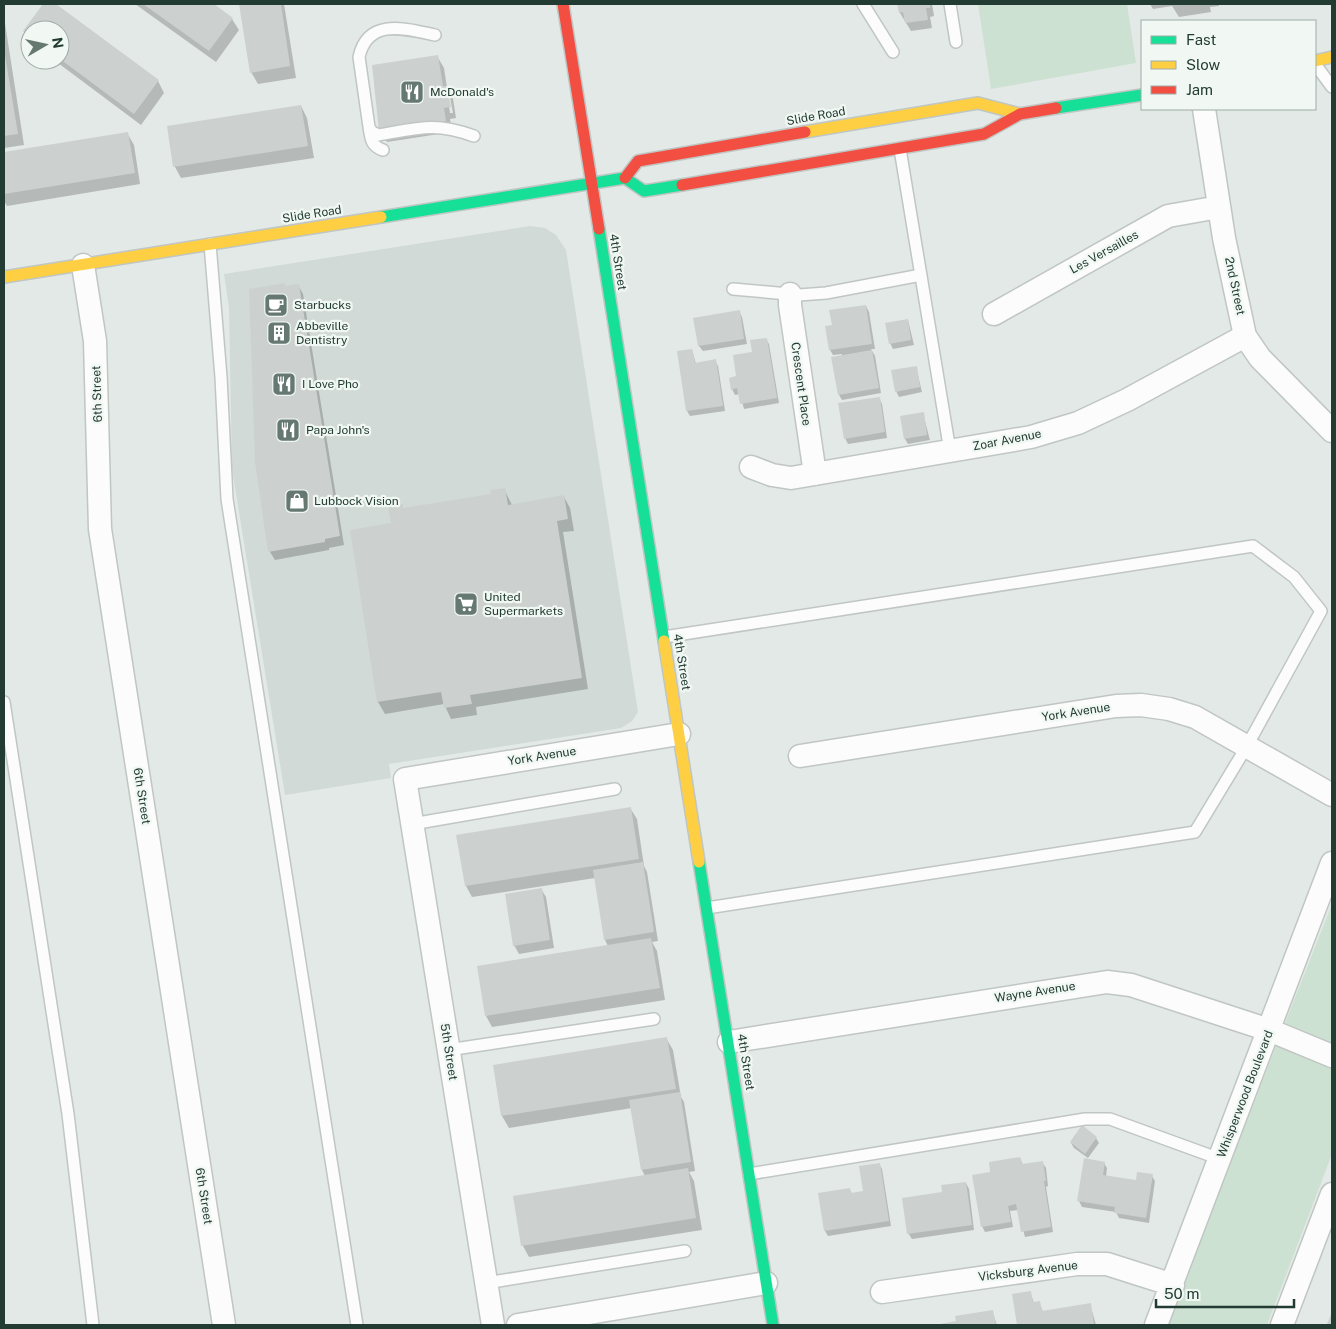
<svg xmlns="http://www.w3.org/2000/svg" width="1336" height="1329" font-family="'Public Sans',sans-serif">
  <rect width="100%" height="100%" fill="#e3e9e6"/>
  <path fill="#d1dad6" d="M530,226L545,228L556,235L566,250L638,712L632,721L621,728L389,764L391,778L285,795L232,469L229,308L224,274Z"/>
  <path fill="#cde1d2" d="M978,4H1127L1136,63L991,89Z
    M1332,904V1154L1267,1325H1166Z"/>
  <path fill="#0003" fill-rule="evenodd" d="M44,4H54L158,81L164,93L141,125L54,60H60V30H30V42L24,31Z
    M135,4H212L232,19L239,30L216,62Z
    M240,4H284L296,78L258,84L251,72Z
    M899,4H932L934,16L930,17L932,28L911,31L900,13Z
    M1150,4H1219V6L1210,7L1211,12L1179,17L1172,6L1153,9Z
    M4,17L24,145L4,148Z
    M437,56L444,68L447,88L453,99L456,118L450,119L452,132L387,142L380,131ZM447,94L450,97L453,113H450Z
    M301,106L307,118L314,158L181,178L175,167L168,127Z
    M127,133L134,145L140,184L7,206L4,201V153Z
    M284,284L286,287L298,285L303,294L344,545L329,548V550L275,560L270,552Z
    M866,306L869,312L875,349H871L875,356L881,393L842,400L839,395L842,354L833,355L830,350L826,327L833,326Z
    M739,311L742,317L747,344L703,351L699,346L695,319Z
    M908,320L914,345L893,349L890,343Z
    M766,339L769,344L779,403L744,409L740,394L735,395L732,389L738,377Z
    M692,350L696,364L715,361L718,366L725,411L690,416L687,411L678,352Z
    M916,367L922,392L899,397L896,391Z
    M879,398L882,404L887,438L848,444L845,438Z
    M923,414L930,440L908,444L905,439Z
    M504,489L512,505L564,497L570,508L574,531L563,532L588,689L476,707L477,715L451,719L444,704L385,714L378,702L351,531L392,524L402,506L404,510L492,495Z
    M630,808L637,819L644,866L647,872L658,941L652,942L657,951L665,1000L492,1027L486,1016L608,946L605,940L595,878L472,897L466,886L458,836Z
    M541,889L546,897L554,948L519,954L514,945Z
    M666,1038L673,1050L681,1097L684,1102L695,1171L689,1172L694,1181L702,1230L529,1257L523,1246L515,1197L645,1176L642,1170L632,1108L509,1128L502,1116L494,1066Z
    M1096,1138L1099,1143L1088,1158L1074,1148L1071,1143Z
    M1020,1158L1023,1165L1042,1162L1046,1168L1048,1186L1046,1187L1053,1232L1025,1237L1018,1210L1010,1211L1013,1227L985,1232L982,1226L992,1173Z
    M1104,1163L1107,1168L1106,1177L1137,1182L1152,1176L1155,1181L1149,1223L1119,1218L1116,1212L1082,1207L1079,1201Z
    M879,1164L882,1169L891,1226L828,1236L825,1231L850,1190L852,1194L864,1192Z
    M966,1183L969,1189L974,1230L912,1239L908,1233Z
    M1030,1292L1034,1303L1039,1302L1043,1312L1090,1304L1096,1325H1018L1013,1295Z
    M992,1311L997,1325H936L957,1322Z"/>
  <path fill="#ccd1cf" d="M43,4H56L159,80L134,114L60,59V30H30V37L23,31Z
    M143,4H214L233,18L209,51Z
    M239,4H281L290,66L250,73Z
    M897,4H930V8H926L928,20L905,23L903,12L899,13Z
    M4,49L18,134L4,136Z
    M438,55L443,86H447L451,107L444,108L446,121L379,131L372,65Z
    M301,105L308,146L173,167L167,126Z
    M128,132L135,173L4,194V152Z
    M285,283V286L299,284L340,536L325,539V542L268,552L255,462L249,289Z
    M866,305L872,344L829,350L825,326L832,325L829,310Z
    M740,310L744,339L698,346L693,318Z
    M908,319L911,340L889,344L885,323Z
    M767,338L777,398L740,404L737,388L731,390L729,378L736,376L733,355L752,352L750,340Z
    M692,349L695,363L716,359L723,406L686,411L677,351Z
    M872,350L879,388L838,395L831,357Z
    M917,366L920,387L895,392L891,370Z
    M880,397L885,432L844,439L838,403Z
    M924,412L927,435L904,439L900,416Z
    M505,488L508,505L564,495L568,519L557,521L582,678L470,695L472,704L444,708L441,692L377,702L350,530L391,523L388,507L403,504V508L491,494L490,490Z
    M631,807L639,859L465,886L456,835Z
    M643,862L654,932L604,940L593,870Z
    M542,888L550,940L513,946L505,894Z
    M651,938L660,988L485,1016L477,966Z
    M667,1037L676,1089L501,1116L493,1065Z
    M680,1092L691,1162L641,1170L629,1100Z
    M1082,1125L1097,1137L1085,1154L1070,1142Z
    M1020,1157L1022,1164L1043,1161L1046,1181H1044L1051,1227L1021,1232L1016,1204L1008,1206L1011,1222L981,1227L972,1175L990,1172L989,1162Z
    M1084,1158L1105,1162L1103,1175L1136,1180L1137,1172L1153,1174L1146,1218L1114,1213L1115,1207L1077,1201Z
    M880,1163L889,1221L824,1231L818,1193L850,1188L851,1193L863,1191L859,1166Z
    M688,1168L696,1218L521,1246L513,1196Z
    M966,1182L972,1225L907,1234L902,1198L942,1192L941,1185Z
    M1031,1291L1033,1302L1040,1301L1042,1311L1091,1303L1094,1325H1017L1012,1294Z
    M993,1310L996,1325H935L956,1321L955,1316Z
    M1332,1312V1325H1331L1327,1324Z"/>
  <g fill="none" stroke-linecap="round" stroke-linejoin="round">
    <g stroke="#c0c6c3" stroke-width="14">
      <path id="lane" d="M863,4L893,52
        M950,4L956,42
        M435,35C406,29 368,17 359,57L369,127L372,132L379,135C419,128 435,122 474,136
        M1315,64L1332,87
        M369,127C371,139 371,146 383,150
        M900,149L950,451
        M210,244L221,377L227,499L357,1325
        M733,289L799,295L826,293L921,275
        M664,637L1253,546L1294,577L1321,611L1247,746L1195,832L707,908
        M4,702L68,1114L93,1325
        M412,824L615,789
        M448,1050L654,1019
        M749,1174L1085,1119H1110L1220,1159
        M486,1283L685,1251"/>
    </g>
    <g stroke="#c0c6c3" stroke-width="25">
      <path id="street" d="M1204,109L1224,238L1245,336L1260,358L1332,431
        M83,265L95,341L100,529L224,1325
        M790,294V305L815,474
        M994,314L1168,216L1219,207
        M751,467L772,475L791,478L1031,437L1078,423L1127,400L1245,336
        M800,756L1116,706L1141,705L1169,709L1195,717L1332,795
        M729,1042L1107,982L1131,985L1269,1030L1332,1056
        M882,1292L1077,1264H1107L1173,1285
        M493,1325L405,779L679,734
        M518,1325L766,1283
        M1156,1325L1332,863
        M1282,1325L1332,1194"/>
    </g>
    <g stroke="#bfc6c3" stroke-width="14">
      <path id="fast" d="M1056,108L1142,95
        M381,217L625,178L644,191L682,185
        M599,229L664,641
        M699,862L773,1325"/>
    </g>
    <g stroke="#bfc6c3" stroke-width="14">
      <path id="slow" d="M1315,61L1332,57
        M805,132L978,103L1020,114
        M4,277L381,217
        M664,641L699,862"/>
    </g>
    <g stroke="#bfc6c3" stroke-width="14">
      <path id="jam" d="M563,4L599,229
        M625,178L638,161L805,132
        M682,185L984,134L1020,114L1056,108"/>
    </g>
    <use href="#lane" stroke="#fbfcfb" stroke-width="11"/>
    <use href="#street" stroke="#fbfcfb" stroke-width="22"/>
    <use href="#fast" stroke="#16e098" stroke-width="11"/>
    <use href="#slow" stroke="#ffcf43" stroke-width="11"/>
    <use href="#jam" stroke="#f24e42" stroke-width="11"/>
  </g>
  <defs>
    <g id="restaurant-square" transform="scale(1.25)"><rect x="-9" y="-9" width="18" height="18" rx="4" fill="#667872" stroke="#f1f8f4"/><path d="M-5-6h1v4h1v-4h1v4h1v-4h1v5L-1.5 .5V6h-2V.5L-5-1ZM5-6V6H3V1.5H1.5Q1.5-4 5-6Z" fill="#fff"/></g>
    <g id="cafe-square" transform="scale(1.25)"><rect x="-9" y="-9" width="18" height="18" rx="4" fill="#667872" stroke="#f1f8f4"/><path d="M-5.5-4.5H6V0H3Q3 3.5 0 3.5H-2.5Q-5.5 3.5-5.5 0ZM3-3.2v2h1.7v-2ZM-6 4.5H4V6H-6Z" fill="#fff"/></g>
    <g id="building-square" transform="scale(1.25)"><rect x="-9" y="-9" width="18" height="18" rx="4" fill="#667872" stroke="#f1f8f4"/><path d="M-4-6H4V6H1V3H-1V6H-4ZM-2.5-4.3h1.7v1.8h-1.7ZM.8-4.3h1.7v1.8H.8ZM-2.5-1h1.7V.8h-1.7ZM.8-1h1.7V.8H.8Z" fill="#fff"/></g>
    <g id="shop-square" transform="scale(1.25)"><rect x="-9" y="-9" width="18" height="18" rx="4" fill="#667872" stroke="#f1f8f4"/><path d="M-5-2.5h2.3a2.7 3.5 0 0 1 5.4 0H5L5.5 6h-11ZM-1.5-2.5h3a1.5 2.3 0 0 0-3 0Z" fill="#fff"/></g>
    <g id="supermarket-square" transform="scale(1.25)"><rect x="-9" y="-9" width="18" height="18" rx="4" fill="#667872" stroke="#f1f8f4"/><path d="M-6-5.5h2.5l.6 2H6L4.5 2H-2.5L-4.4-4H-6ZM-1.5 3.2a1.3 1.3 0 1 0 .1 0ZM3 3.2a1.3 1.3 0 1 0 .1 0Z" fill="#fff"/></g>
  </defs>
  <g fill-rule="evenodd">
    <use href="#restaurant-square" x="412" y="92"/>
    <use href="#cafe-square" x="276" y="305"/>
    <use href="#building-square" x="279" y="333"/>
    <use href="#restaurant-square" x="284" y="384"/>
    <use href="#restaurant-square" x="288" y="430"/>
    <use href="#shop-square" x="297" y="501"/>
    <use href="#supermarket-square" x="466" y="604"/>
  </g>
  <g text-anchor="middle" dominant-baseline="central" stroke-width="4.5" stroke-linejoin="round" paint-order="stroke">
    <g font-size="12" fill="#223b33" stroke="#f1f8f4" text-anchor="start">
      <text x="430" y="92">McDonald's</text>
      <text x="294" y="305">Starbucks</text>
      <text x="296" y="326">Abbeville<tspan x="296" dy="14">Dentistry</tspan></text>
      <text x="302" y="384">I Love Pho</text>
      <text x="306" y="430">Papa John's</text>
      <text x="314" y="501">Lubbock Vision</text>
      <text x="484" y="597">United<tspan x="484" dy="14">Supermarkets</tspan></text>
    </g>
    <g font-size="12" fill="#223b33" stroke="#f1f8f4">
      <text transform="translate(816 116) rotate(-10)">Slide Road</text>
      <text transform="translate(312 214) rotate(-9)">Slide Road</text>
      <text transform="translate(1104 252) rotate(-29)">Les Versailles</text>
      <text transform="translate(618 262) rotate(81)">4th Street</text>
      <text transform="translate(1235 286) rotate(78)">2nd Street</text>
      <text transform="translate(801 384) rotate(82)">Crescent Place</text>
      <text transform="translate(97 394) rotate(-92)">6th Street</text>
      <text transform="translate(1007 440) rotate(-11)">Zoar Avenue</text>
      <text transform="translate(682 662) rotate(81)">4th Street</text>
      <text transform="translate(1076 712) rotate(-9)">York Avenue</text>
      <text transform="translate(542 756) rotate(-9)">York Avenue</text>
      <text transform="translate(142 796) rotate(81)">6th Street</text>
      <text transform="translate(1035 992) rotate(-9)">Wayne Avenue</text>
      <text transform="translate(449 1052) rotate(81)">5th Street</text>
      <text transform="translate(746 1062) rotate(81)">4th Street</text>
      <text transform="translate(1245 1094) rotate(-69)">Whisperwood Boulevard</text>
      <text transform="translate(204 1196) rotate(81)">6th Street</text>
      <text transform="translate(1028 1271) rotate(-7)">Vicksburg Avenue</text>
    </g>
  </g>
  <rect width="1336" height="1329" fill="none" stroke="#223b33" stroke-width="10"/>
  <rect x="1141" y="20" width="175" height="90" fill="#f1f8f4" stroke="#9eaca7"/>
  <rect x="1151" y="36" width="25" height="8" fill="#16e098" stroke="#9eaca7"/>
  <text x="1186" y="45" font-size="15" fill="#223b33">Fast</text>
  <rect x="1151" y="61" width="25" height="8" fill="#ffcf43" stroke="#9eaca7"/>
  <text x="1186" y="70" font-size="15" fill="#223b33">Slow</text>
  <rect x="1151" y="86" width="25" height="8" fill="#f24e42" stroke="#9eaca7"/>
  <text x="1186" y="95" font-size="15" fill="#223b33">Jam</text>
  <g transform="translate(45 45) rotate(81)"><circle r="24" fill="#f1f8f4" stroke="#9eaca7"/>
  <path d="M0-4L9 19L0 12L-9 19Z" fill="#667872"/>
  <text y="-8" font-size="14" font-weight="bold" text-anchor="middle" fill="#223b33">N</text>
  </g>
  <path d="M1156 1299v8h138v-8" fill="none" stroke="#223b33" stroke-width="2.5"/>
  <text x="1164" y="1299" font-size="15" fill="#223b33" stroke="#f1f8f4" stroke-width="4" paint-order="stroke">50 m</text>
</svg>
